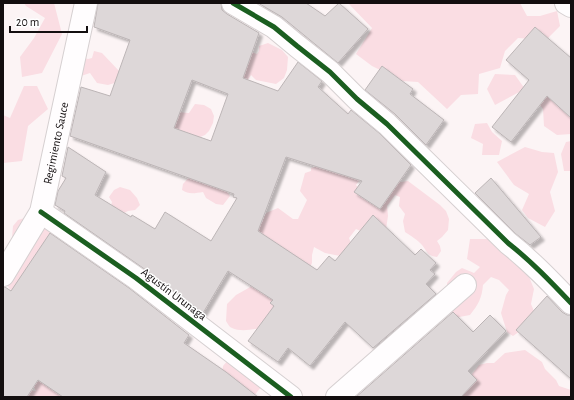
<svg xmlns="http://www.w3.org/2000/svg" width="574" height="400" font-family="'Alegreya Sans',sans-serif">
  <defs>
    <filter id="shadow"><feDropShadow dx="3.5" dy="3.5" stdDeviation="1" flood-color="#0004"/></filter>
  </defs>
  <rect width="100%" height="100%" fill="#fcf4f5"/>
  <path fill="#fadde3" d="M24,3H54L62,34L42,73L22,77L20,57L34,38L45,18L26,6Z
    M348,3H520L527,16H540L557,11L560,26L546,40L518,38L505,51L500,68L479,74L478,94L461,95L447,109L418,82L402,81L372,66L356,54L372,28Z
    M268,43L282,50L288,57L287,70L284,78L276,84L256,80L251,75L247,81L209,66L246,50L257,54L259,51V46Z
    M94,51L102,53L120,72L118,82L108,85L97,83L90,73L75,78C64,69 60,68 64,53L81,57L88,59L92,58Z
    M495,74L515,75L525,89L495,105L487,89Z
    M24,86H37L48,109L28,126L22,161L3,163V115L10,118Z
    M548,90L565,113L571,109V134L557,135L544,126L543,109L533,96Z
    M195,104L204,105L211,109L214,116L213,123L209,131L205,135L195,139L132,128L177,112L189,113Z
    M487,123L492,132L502,141L499,155H482L483,144L471,138L475,124Z
    M571,141V171H564L561,154L566,142Z
    M525,147L542,152L554,153L558,172L550,192L555,211L545,227L528,218L522,210L529,194L514,185L497,162Z
    M322,165L364,174L356,185L362,192L389,181L401,182L408,181L440,205L446,211L449,219L448,230L442,237L437,241L440,246L441,251L437,257C427,256 427,251 422,245C418,240 411,236 405,232L403,221L405,214L399,206L400,197L395,195L387,206L388,216L386,229L368,234L356,229L349,238L352,246L345,257L325,253L314,247L312,255V263L308,271L236,219L258,223L262,222L266,213L278,208L293,219H298L307,200L300,191L305,173L311,171V168Z
    M190,176L225,188L230,196L223,205L216,204L206,198L203,192C195,193 189,195 182,190L183,184Z
    M120,187L130,190L137,198L140,205L135,210L128,211L120,215L110,210L112,202L109,197L114,190Z
    M31,216L56,229L54,247L13,291L9,288L5,281L13,247L12,238L13,226L18,220Z
    M470,239H490L525,267L534,289L531,304L536,316L529,325L513,336L507,332L501,313L506,295L509,290L499,280L491,277L483,285C482,298 478,305 470,315L454,318L449,314L443,301L447,293V283L456,272L462,268L474,273L480,267L467,259Z
    M257,283L280,297L270,326C260,328 242,333 232,328C229,327 228,324 226,321L227,304L236,295L245,290Z
    M525,350L542,362L545,369L556,380L559,386L571,390V397H421L469,378L479,365L487,363H494L505,353Z
    M228,360L262,386L253,397L222,374L223,366Z
    M42,379L62,390V397H22L26,390L36,391L33,385Z"/>
  <path fill="#ddd7d8" stroke="#bcb5b6" fill-rule="evenodd" filter="url(#shadow)" d="M98,3H221L222,10L227,14L259,33L243,78L278,91L298,62L322,81L318,87L348,114L351,110L379,133L411,165L380,209L354,192L362,181L286,157L258,231L317,270L329,256L335,261L373,215L415,255L421,249L436,263L430,270L435,274L426,284L436,294L373,348L345,322L310,366L288,348L278,362L248,341L274,306L270,303L273,300L228,271L203,313L143,268L64,213L65,211L55,205L58,191L66,178L62,176L68,147L106,172L95,195L131,217L132,215L155,229L165,212L211,241L237,198L233,197L234,194L70,136L81,87L110,96L130,40L94,27ZM192,80L228,94L211,141L174,128Z
    M258,3H306L325,16L339,3L368,29L338,63L282,17Z
    M535,27L571,58V118L547,96L511,142L492,127L529,80L506,60Z
    M382,66L413,89L410,94L444,120L426,145L395,114L365,90Z
    M491,178L541,237L530,245L516,234L475,193Z
    M50,233L129,288L189,335L184,343L226,372L258,397H63L38,380L27,397H3V287H5L11,291Z
    M547,296L562,312L567,315H571V379L516,330Z
    M453,312L473,332L490,315L506,331L468,371L477,380L461,397H356Z"/>
  <g fill="none" stroke-linecap="round" stroke-linejoin="round">
    <g stroke="#d6d0d1" stroke-width="24">
      <g id="minor">
        <path d="M233,3L274,27L297,46L330,72L357,99L387,124L508,243C531,261 551,282 571,303"/>
        <path d="M566,3L571,6"/>
        <path d="M41,212L136,278L291,397"/>
        <path id="s1" d="M3,275L41,212L86,3"/>
        <path d="M337,397L465,285"/>
      </g>
    </g>
    <use href="#minor" stroke="#fffdfe" stroke-width="22"/>
    <g stroke="#fff" stroke-width="8">
      <path id="cycleway" d="M233,3L274,27L297,46L330,72L357,99L387,124L508,243C531,261 551,282 571,303
        M41,212L136,278L291,397"/>
    </g>
    <use href="#cycleway" stroke="#1b5e20" stroke-width="5"/>
  </g>
  <g text-anchor="middle" dominant-baseline="central" stroke-width="3" stroke-linejoin="round" paint-order="stroke">
    <g font-size="12" fill="#130e0f" stroke="#fff">
      <text stroke="none"><textPath href="#s1" startOffset="144">Regimiento Sauce</textPath></text>
      <text transform="translate(174 294) rotate(37)">Agustín Urunaga</text>
    </g>
  </g>
  <rect width="574" height="400" fill="none" stroke="#130e0f" stroke-width="8"/>
  <path d="M10 26v6h77v-6" fill="none" stroke="#130e0f" stroke-width="2"/>
  <text x="16" y="26" font-size="12" fill="#130e0f" stroke="#ffffff" stroke-width="3" paint-order="stroke">20 m</text>
</svg>
